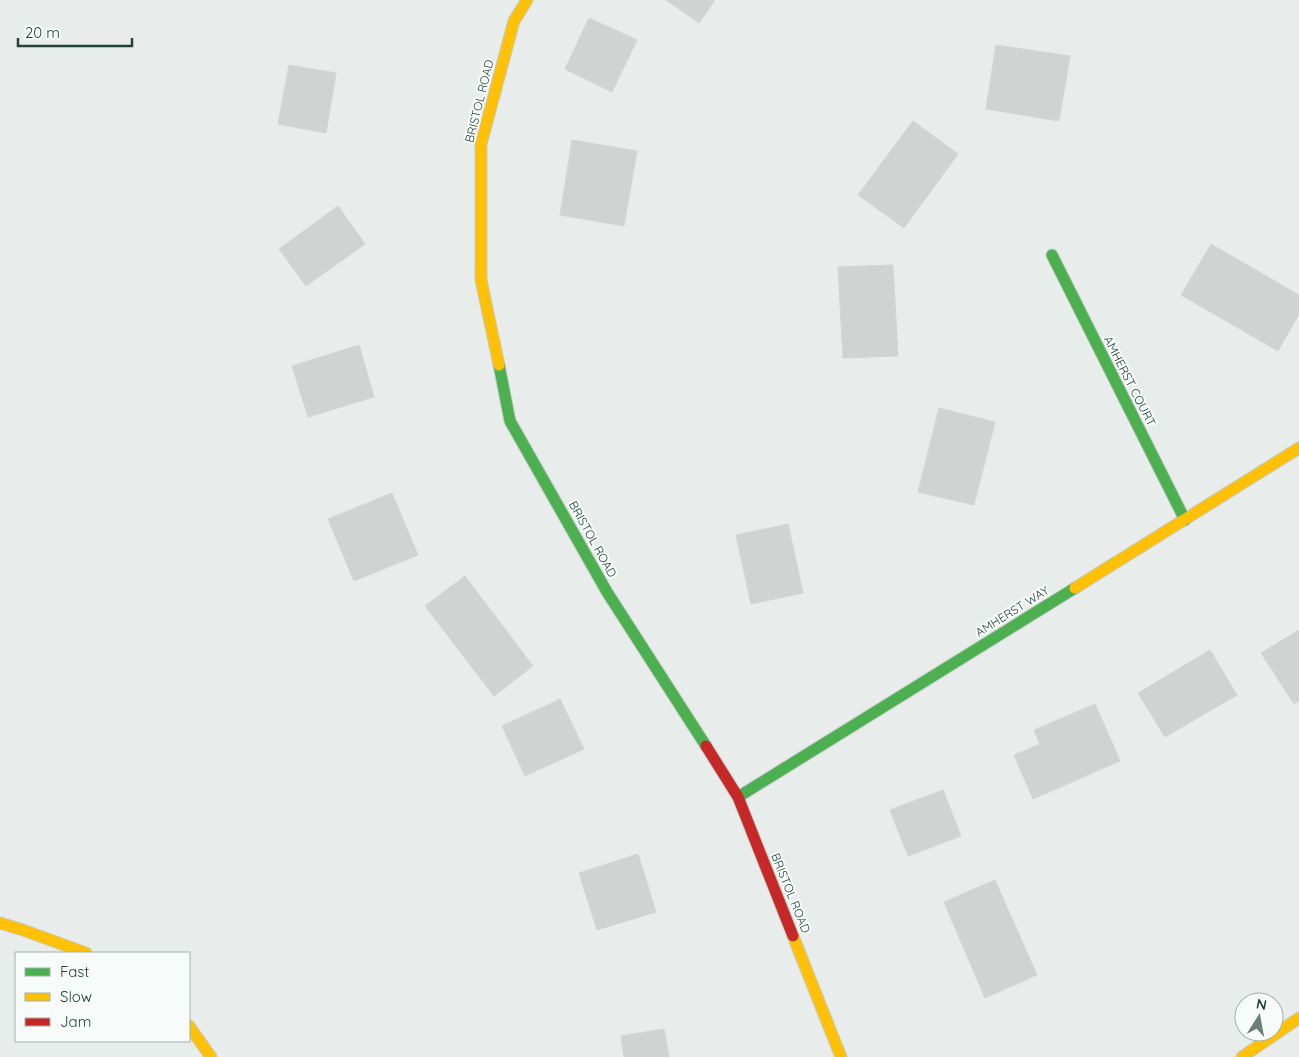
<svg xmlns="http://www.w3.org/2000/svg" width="1299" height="1057" font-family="Quicksand,sans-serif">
  <rect width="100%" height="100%" fill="#e8edeb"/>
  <path fill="#cfd4d2" stroke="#d1d6d4" d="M666,0H715L699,23Z
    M589,18L637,40L612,92L565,69Z
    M996,45L1070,56L1059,121L986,109Z
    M289,65L336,73L326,133L278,124Z
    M913,121L958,154L904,228L858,195Z
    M572,140L637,151L624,226L560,215Z
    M338,206L365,244L306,286L279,249Z
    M1211,244L1299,295V314L1278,351L1181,295Z
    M893,265L898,356L843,358L838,267Z
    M359,345L374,397L308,417L292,366Z
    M939,408L995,422L974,505L918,492Z
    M392,493L418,555L354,581L328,519Z
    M788,524L803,593L751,604L736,535Z
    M465,576L533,666L494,696L425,606Z
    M1299,630V701L1294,704L1261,653Z
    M1210,650L1237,695L1165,737L1138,693Z
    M560,699L584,749L525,776L502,726Z
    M1095,704L1120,761L1033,799L1014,755L1040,744L1034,730Z
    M943,790L961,836L908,856L890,810Z
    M638,854L656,912L597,930L579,873Z
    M995,880L1037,975L985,998L944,902Z
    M664,1029L669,1057H624L621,1036Z"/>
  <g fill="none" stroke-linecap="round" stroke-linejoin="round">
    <g stroke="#c3cbc8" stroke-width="13">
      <path id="fast" d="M1052,255L1185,520
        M499,365L510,421L607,592L706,746
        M738,797L1075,588"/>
    </g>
    <g stroke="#c3cbc8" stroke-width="13">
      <path id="slow" d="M499,365L481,280V144L514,21L527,0
        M1075,588L1299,448
        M0,923L23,930L86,953
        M793,936L841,1057
        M189,1026L211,1057
        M1242,1057L1299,1018"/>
    </g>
    <g stroke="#c3cbc8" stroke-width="13">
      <path id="jam" d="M706,746L738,797L793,936"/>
    </g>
    <use href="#fast" stroke="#4caf50" stroke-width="11"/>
    <use href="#slow" stroke="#ffc107" stroke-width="11"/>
    <use href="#jam" stroke="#c62828" stroke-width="11"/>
  </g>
  <g text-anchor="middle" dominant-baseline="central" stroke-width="4" stroke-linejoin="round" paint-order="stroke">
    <g font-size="12" fill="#24423a" stroke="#f7fbf9">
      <text transform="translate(479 101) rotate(-76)">BRISTOL ROAD</text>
      <text transform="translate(1130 381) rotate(63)">AMHERST COURT</text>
      <text transform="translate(593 539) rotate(61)">BRISTOL ROAD</text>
      <text transform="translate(1012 611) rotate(-32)">AMHERST WAY</text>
      <text transform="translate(791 893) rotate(68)">BRISTOL ROAD</text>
    </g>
  </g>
  <rect x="15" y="952" width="175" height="90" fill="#f7fbf9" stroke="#a3b1ad"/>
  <rect x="25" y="968" width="25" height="8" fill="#4caf50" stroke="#a3b1ad"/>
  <text x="60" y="977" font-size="15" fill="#24423a">Fast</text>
  <rect x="25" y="993" width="25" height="8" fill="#ffc107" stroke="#a3b1ad"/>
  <text x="60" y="1002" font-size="15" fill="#24423a">Slow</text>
  <rect x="25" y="1018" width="25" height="8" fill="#c62828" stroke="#a3b1ad"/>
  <text x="60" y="1027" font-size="15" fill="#24423a">Jam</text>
  <g transform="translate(1259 1017) rotate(11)"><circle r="24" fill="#f7fbf9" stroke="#a3b1ad"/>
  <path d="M0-4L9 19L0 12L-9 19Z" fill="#697e78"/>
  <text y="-8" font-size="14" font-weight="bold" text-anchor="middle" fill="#24423a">N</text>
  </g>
  <path d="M18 38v8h114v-8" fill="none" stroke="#24423a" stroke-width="2.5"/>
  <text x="25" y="38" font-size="15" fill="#24423a" stroke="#f7fbf9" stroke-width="4" paint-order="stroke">20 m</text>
</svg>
